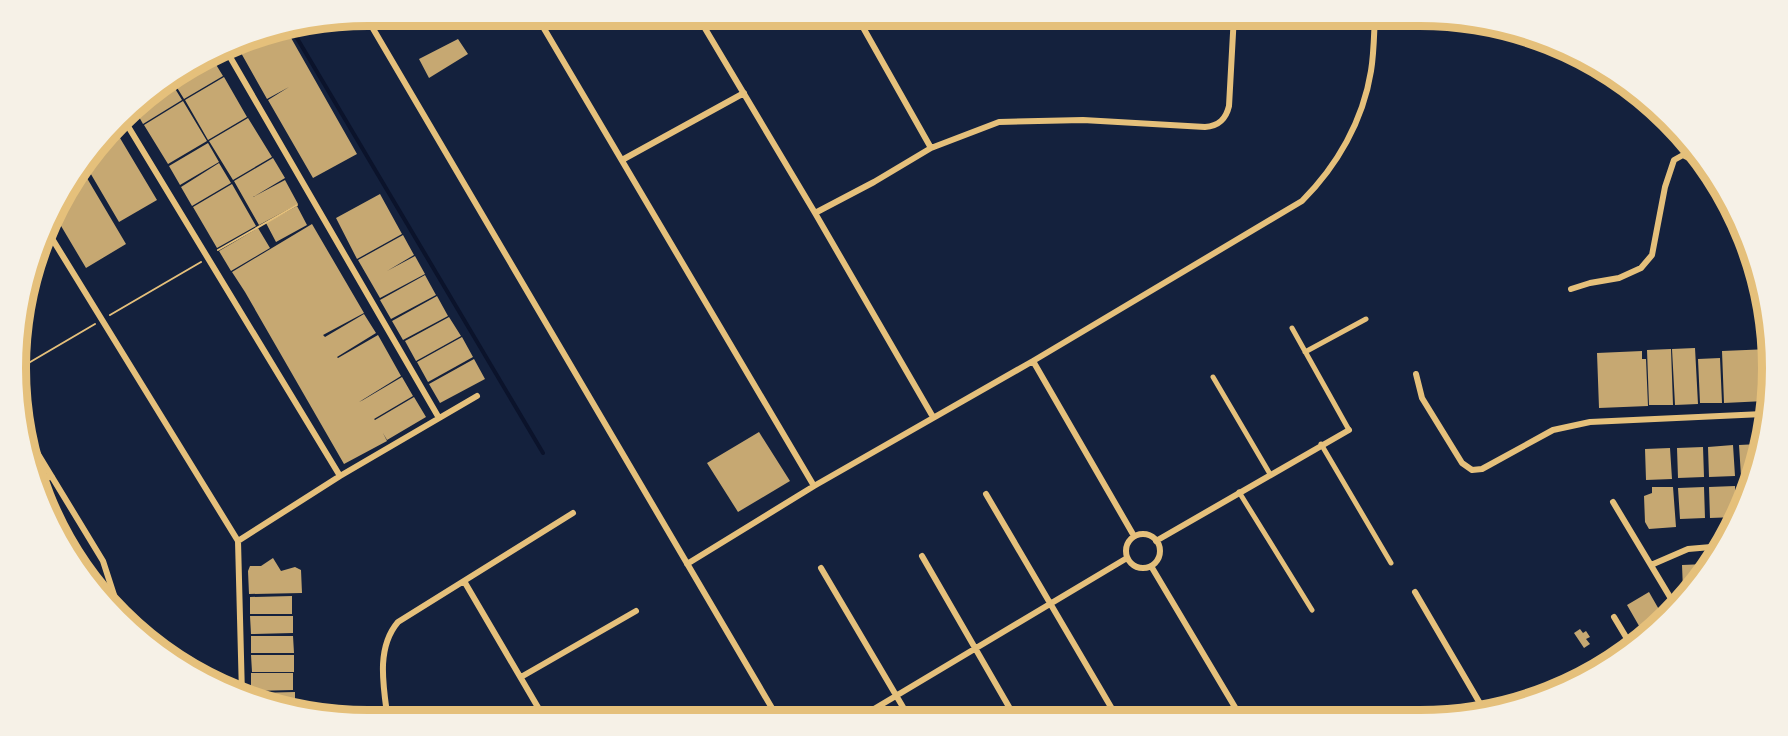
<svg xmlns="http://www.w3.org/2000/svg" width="1788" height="736" font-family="Montserrat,sans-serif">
  <rect width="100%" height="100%" fill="#14213d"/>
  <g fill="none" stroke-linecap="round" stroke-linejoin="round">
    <path stroke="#0b132b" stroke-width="4" d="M291,28L543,453"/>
  </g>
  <path fill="#c6a872" d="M286,29L357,154L313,178L268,100L289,87L267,99L236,44L254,34Z
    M458,39L468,54L429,78L419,59Z
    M212,58L223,76L184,99L173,81Z
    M224,77L247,117L208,140L185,100Z
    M171,82L182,100L143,124L133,106Z
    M183,101L207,141L168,164L144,125Z
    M248,118L272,157L233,180L209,141Z
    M114,128L157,200L119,222L85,164Z
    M208,143L219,162L180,185L169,166Z
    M273,158L285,178L253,197L285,180L298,204L259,225L234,181Z
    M219,163L231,183L192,206L181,187Z
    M81,168L126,244L86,268L54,214L62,192Z
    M232,184L256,226L217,248L193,207Z
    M380,194L402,234L357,259L336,218Z
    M297,206L307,225L276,242L266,223Z
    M312,224L364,313L323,335L325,337L364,314L376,333L337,357L338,358L378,335L401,376L359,402L363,400L369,411L363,400L402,377L413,396L374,419L375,420L414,397L426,417L387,440L383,433L387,441L344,464L245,292L232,272Z
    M258,228L270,248L231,271L219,251Z
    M403,235L414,255L387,271L415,256L425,274L380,298L358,260Z
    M425,275L436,295L391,319L380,300Z
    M437,296L448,316L403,340L392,321Z
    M449,317L461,336L416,361L405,341Z
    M462,337L473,357L428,382L417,362Z
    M1695,348L1698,404L1675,405L1672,349Z
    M1671,349L1673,405H1649L1647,350Z
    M1770,349L1765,401L1724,403L1722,351Z
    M1642,351V359H1646L1648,406L1599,408L1597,353Z
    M1720,358L1722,403H1700L1698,359Z
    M474,359L485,379L440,403L429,384Z
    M759,432L790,481L738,512L707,463Z
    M1759,444L1755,475L1741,476L1739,445Z
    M1733,445L1735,476L1709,477L1708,447Z
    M1703,447L1704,477L1678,478L1677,448Z
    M1670,448L1672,479L1646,480L1645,449Z
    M1752,485L1750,490L1742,507L1741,486Z
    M1735,486L1736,517L1710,518L1709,487Z
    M1652,487H1673L1676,527L1649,529L1645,522L1644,496L1652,493Z
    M1704,487L1705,518L1680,519L1678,488Z
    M273,558L281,571L295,567L301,570L302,593L249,594L248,571L250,566H261Z
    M1706,564V573L1686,595V590H1683L1682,565Z
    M1649,592L1665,620L1646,638L1627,605Z
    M292,596V614H250V597Z
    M250,616H293V633L251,634Z
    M1580,629L1583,633L1586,631L1590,637L1586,639L1590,644L1584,648L1574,633Z
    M251,636H293L294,653H251Z
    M1611,649L1616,658L1599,669L1593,659Z
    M251,655H294V672H252Z
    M251,673H293V690L251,691Z
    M295,692V709L252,701V693Z"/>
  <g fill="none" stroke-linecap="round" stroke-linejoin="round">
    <path stroke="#e5c07b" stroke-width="2" d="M218,250L297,205
      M110,315L201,262
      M20,368L95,324"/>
    <path stroke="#e5c07b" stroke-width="5" d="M1292,328L1349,430
      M1305,352L1366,319
      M1213,377L1270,474
      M1321,444L1391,563
      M1239,492L1312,610"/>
    <path stroke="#e5c07b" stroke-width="6" d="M365,15L779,720
      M536,15L814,486
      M697,15L815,213L933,417
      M856,15L931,148
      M864,27L885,15
      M226,50L439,418
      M123,118L340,476
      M622,160L744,93
      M815,213L874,182L931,148L999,122L1083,120L1205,127C1219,126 1226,119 1229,106L1234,15
      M48,232L238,541L242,695
      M1571,289L1590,283L1619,278L1641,268L1652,255L1665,187L1674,160L1683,155L1699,163
      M1033,361L1134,536
      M1416,374L1422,398L1462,463L1472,470L1482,469L1553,430L1590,422L1763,414
      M21,426L103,561L114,595L115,607
      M39,478L52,477
      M986,494L1118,719
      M1613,502L1676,607
      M1126 551a17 17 0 1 1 34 0a17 17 0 1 1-34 0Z
      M238,541L340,476L477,396
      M1156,541L1349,430
      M922,556L1016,719
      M687,564L814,486L1033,361L1302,201C1337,166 1363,121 1371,71C1374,53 1374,33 1375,15
      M1651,565L1688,549L1723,546
      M1151,566L1242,719
      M821,568L910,719
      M464,581L546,721
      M1415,592L1485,712
      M104,596L114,595
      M1614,617L1632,647
      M521,677L636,611
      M869,712L1127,558
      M684,720L696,713
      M388,721C384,689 375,649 398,622L573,513"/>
  </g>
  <path d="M0 0H1788V736H0ZM368 26H1420A342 342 0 0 1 1762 368V368A342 342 0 0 1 1420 710H368A342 342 0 0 1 26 368V368A342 342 0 0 1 368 26Z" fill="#f6f1e7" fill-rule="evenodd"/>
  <path fill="none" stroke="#e5c07b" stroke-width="8" d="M368 26H1420A342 342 0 0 1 1762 368V368A342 342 0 0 1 1420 710H368A342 342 0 0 1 26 368V368A342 342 0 0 1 368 26Z"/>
</svg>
